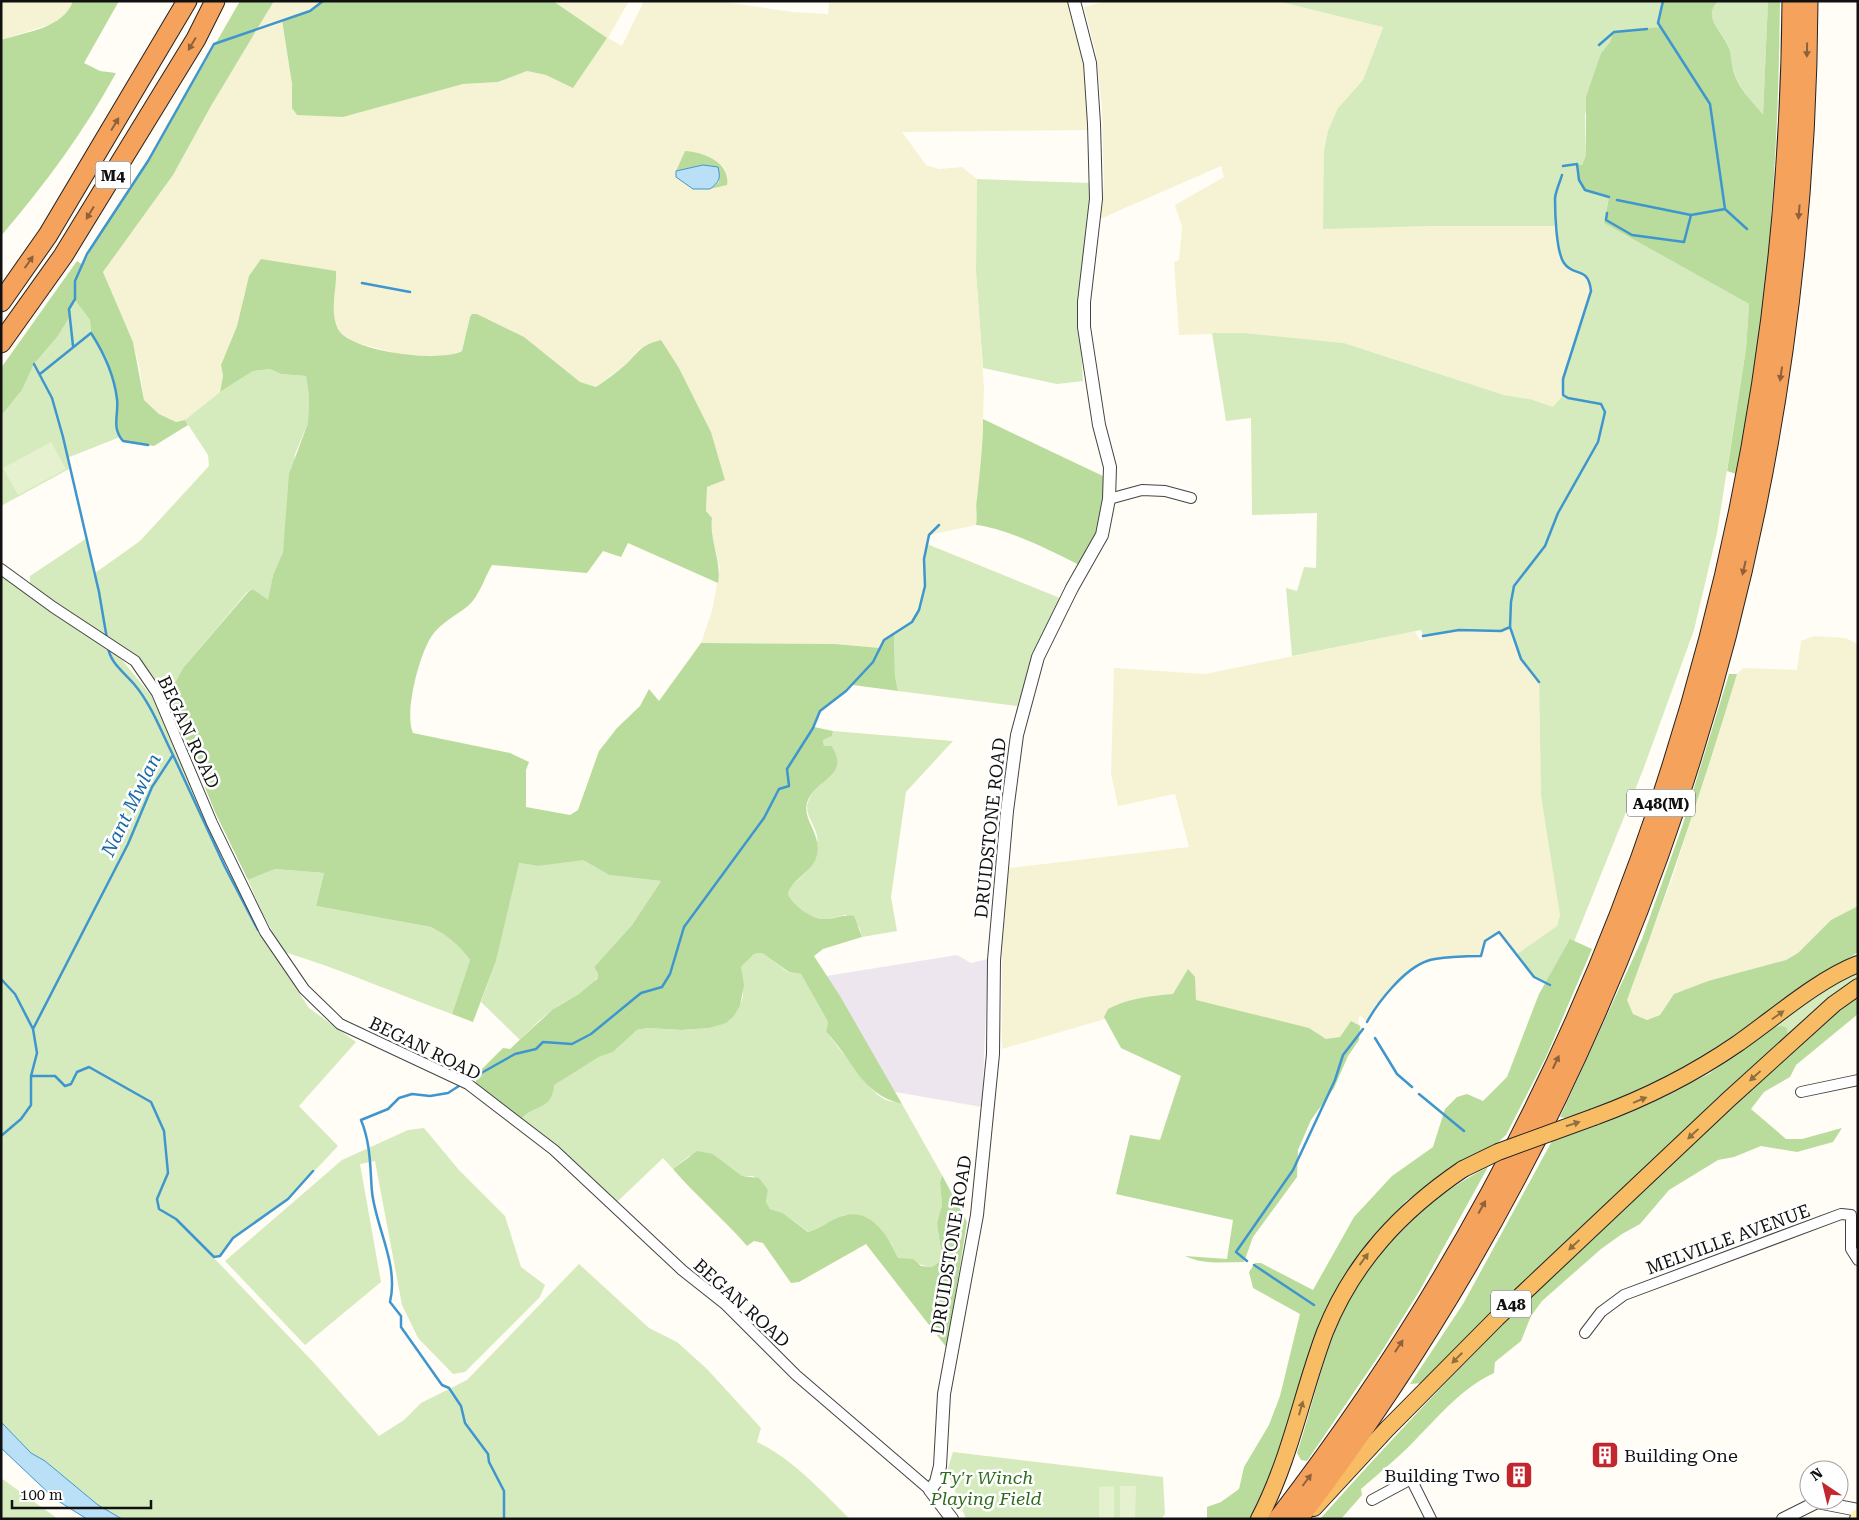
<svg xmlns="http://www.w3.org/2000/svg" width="1859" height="1520" font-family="'Roboto Serif',serif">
  <rect width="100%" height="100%" fill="#fffdf5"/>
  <path fill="#eee6ef" d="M957,955L971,963L988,959L982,1107L895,1092L826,976Z"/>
  <path fill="#f6f3d4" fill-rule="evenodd" d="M1,1H73L67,15L57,22L1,40Z
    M274,1H323L310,11L282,20L292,84V108L343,117L463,84L498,82L527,71L546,75L573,87L607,38L553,1H629L608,38L622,46L644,1H718L793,12L828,14L829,1H1067L1085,61L1089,130L902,132L926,165L939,169L962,167L977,179L976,271L984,388L981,478L976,500L978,515L976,525L929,535L924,559L925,586L919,610L912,622L884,640L880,648L835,644L701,643L712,611L720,568L710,530L712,518L706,511L707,487L725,480L711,432L679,368L661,341L639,349L627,363L596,387L580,382L495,323L477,314L470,317L462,351L448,356L402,355L351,341L339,331L333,315L336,271L244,294L243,305L237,326L221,365L223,376L220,392L185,420L176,422L159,414L144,400L140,370L133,342L103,272L173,175L211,106ZM685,151L724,167L728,178L676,171Z
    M1106,1H1277L1383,26L1363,80L1338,108L1430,226H1557L1563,262L1568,267L1584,273L1590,281L1591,291L1563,379V395L1553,408L1530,399L1504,395L1344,343L1245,333L1179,335L1174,262L1179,260L1182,227L1175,205L1224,177L1221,166L1100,219L1104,186L1102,107L1096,53L1084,7Z
    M1510,627L1521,659L1539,682L1541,796L1558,893L1560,915L1557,926L1517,954L1499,932L1485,941L1481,956L1427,960L1408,973L1376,1005L1367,1022L1360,1015L1358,1022L1363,1029L1343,1055L1126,1013L1002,1049V946L1009,868L1189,847L1175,794L1118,806L1111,774L1114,668L1205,674L1415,631L1420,640L1423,639V636L1459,630L1501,631Z
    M1814,636L1846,638L1858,644V906L1831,920L1798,953L1786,960L1708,981L1674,994L1660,1015L1647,1020L1633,1014L1626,1000L1672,879L1737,674L1743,668L1797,670L1801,641Z"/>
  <path fill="#d5ebbd" d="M1277,1H1663L1660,10L1661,27L1610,42L1601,53L1585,115L1586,155L1582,165L1577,164L1585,190L1609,197L1604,223L1749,304L1746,349L1717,533L1694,630L1643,770L1571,949L1550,985L1534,977L1517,954L1557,926L1560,915L1541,796L1539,682L1521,659L1509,627L1501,631L1459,630L1423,636L1421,630L1292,656L1286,588L1297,591L1304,567L1316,568L1317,513L1252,515L1251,418L1226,421L1212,333H1245L1344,343L1504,395L1530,399L1553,407L1563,395V379L1591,291C1587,262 1571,277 1563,262C1558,253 1558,237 1557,226H1430L1323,229L1324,151L1328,131L1338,108L1363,80L1383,27Z
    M1719,1H1768L1763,116C1753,103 1741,90 1735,75C1731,66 1732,57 1729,48C1724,32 1700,17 1719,1Z
    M977,179L1089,183L1093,198L1080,332L1083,381L1057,384L983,368L976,271Z
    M75,299L90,320L91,333L107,358L117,400L115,423L120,437L67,458L69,469L1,506V416L22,390L34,364L58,336L69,318V309Z
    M270,369L281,374L306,376L309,396L308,423L295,454L283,552L273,575L268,601L253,589L248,591L183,668L168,696L139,658L30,585V576L87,538L95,573L140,541L209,466L208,455L185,420L220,392L253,371Z
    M927,544L1060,598L1032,661L1017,706L898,691L895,676L894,634C900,630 909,626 913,620C929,599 922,568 927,544Z
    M1,574L118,655L157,703L225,867L258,930L309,1008L356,1042L299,1106L338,1146L288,1199L233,1238L220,1256L214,1258L316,1365L379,1436L404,1420L421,1403L467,1380L579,1264L649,1328L677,1342L707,1369L761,1428L757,1442C794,1460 821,1491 850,1519H122L98,1505L45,1461L31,1453L1,1422Z
    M833,731L953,741L906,792L891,897L897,931L862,937L859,927L846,915C839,916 829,920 822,919C809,918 793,905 788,894C792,881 803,878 809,868C813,861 815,850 817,842C820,829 803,816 808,802C815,779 850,775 832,746H824L823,740L832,736Z
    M573,860H583L609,875L661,881L632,925L594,967L598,974C594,992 565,999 552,1010C540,1019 530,1030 520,1040L481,1002L496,961L518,863L538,866Z
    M275,869L324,873L316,906L431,927C448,936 459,945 470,960L452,1014C396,994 341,969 284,952L262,913L248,880Z
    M762,953L788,972L801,974L828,1022L826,1032C840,1047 869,1093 886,1100C891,1102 897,1102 902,1104L942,1175L940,1183L942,1205L937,1223L941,1251L939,1262L932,1267C918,1266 913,1259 898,1258L891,1243L858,1216L844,1215L809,1232L783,1213L770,1209L766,1202L768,1190L753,1176H742L713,1154L689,1156L673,1169L663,1158L616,1203L565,1154L521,1119C535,1104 552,1111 553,1085L599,1057L613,1052L637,1030L647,1028L681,1030L709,1028L734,1016L740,1006L743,996L741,967L754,954Z
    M1858,971V981L1832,996L1788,1034L1787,1028H1769L1820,993Z
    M424,1128L459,1170L505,1216L521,1267L545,1285L540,1297L465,1372L453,1374L418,1338L402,1305L375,1161L360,1164L381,1282L305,1345L225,1261L342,1160L408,1130Z
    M953,1452L1163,1477L1165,1514L1161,1519H966L947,1471Z
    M1,1478L58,1519H1Z"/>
  <path fill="#b9dc9c" d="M73,1H119L84,63L100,71L116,73C84,132 45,184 1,236V40C26,32 64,28 73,1Z
    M240,1H274L211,106L173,175L103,272L133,342L144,400L159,414L176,422L185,420L188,425L154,446L123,441L117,434L115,423L117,400L107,358L91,333L90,320L75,300L69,309V318L58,336L34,364L22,390L1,416V368L77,261L83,265L100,232L148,161Z
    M323,1H553L607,38L573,88L546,75L527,71L498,82L463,84L343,117L297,115L292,108V84L282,20L310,11Z
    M1663,1H1719C1701,16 1722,31 1728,46C1732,54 1731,64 1734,73C1739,89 1753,102 1763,115L1768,1H1780C1779,111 1773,219 1761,328C1756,377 1745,425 1736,474L1727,471L1746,349L1749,304L1604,223L1609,197L1585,190L1579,180L1577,164L1582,165L1586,155V97L1601,53L1610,42L1614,32L1660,27L1658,23Z
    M685,151C704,152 731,163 727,185L710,189L719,182L718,167L703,165L676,171Z
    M261,259L336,271C337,291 329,310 338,329C350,352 440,363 462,351L470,317L472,314H477L524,337L580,382L596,387C606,380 616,373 625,365C639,352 640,345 661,340L679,368L711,432L725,480L707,487L706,511L712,518C709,540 722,561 718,583L628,543L621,557L603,551L587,573L492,565C485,577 479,596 469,605C456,616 441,622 431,637C419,656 404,713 413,733L510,753L529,762L526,770V807L570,815L578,810L599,751L617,728L640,706L649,689L659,701L701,643L835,644L880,648L884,640L894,634L895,676L898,691L853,685L820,711L814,727L833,731L832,736L823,740L824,746H832C851,777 814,779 807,803C802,821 824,836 816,858C811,873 793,878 788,894C793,905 810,918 822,919C834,920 843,914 854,916L862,937L823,949L814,956L840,996L902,1104C859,1093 854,1060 826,1032L828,1022L801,974L789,972L762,953L754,954L741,967L744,985L740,1006L734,1016L726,1023L709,1028L681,1030L647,1028L637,1030L613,1052L599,1057L554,1085C552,1111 535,1104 521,1119L476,1083V1075L503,1048L510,1049L553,1009L579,994L597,979L598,974L594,967L632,925L661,881L609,875L583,860L538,866L519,863L496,961L473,1022L452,1014L470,960C459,945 448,936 431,927L316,906L324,873L275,869L248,880L215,812L168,696L183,668L249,591L253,589L268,600L273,575L283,552L289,474L308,423L309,396L306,376L281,374L270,369L253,371L220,392L223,376L221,365L237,326L249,276Z
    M983,419L1105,477C1106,516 1099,532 1079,565C1052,551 1006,528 976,525C978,515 975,507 977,498C980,471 983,445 983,419Z
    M1729,674H1737C1704,784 1667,893 1627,1000L1633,1014L1647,1020L1660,1015L1674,994L1708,981L1786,960L1798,953L1831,920L1858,906V952L1674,1075L1592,1110L1565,1118L1560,1117L1642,939L1682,827Z
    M1570,939L1592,949L1546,1057L1506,1135L1493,1147L1454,1165L1406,1201L1370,1239L1339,1285L1320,1328L1270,1483L1250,1519H1207V1507L1221,1502L1239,1489L1244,1467L1269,1425L1280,1396L1300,1314L1253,1288L1249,1272L1255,1263H1261L1313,1290L1354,1217L1392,1176L1433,1147L1445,1109L1457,1097L1467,1094L1483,1101L1507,1077L1539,994Z
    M1188,969L1195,977L1196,1000L1309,1028L1326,1039L1340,1037L1351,1021L1360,1026L1359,1040L1348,1056L1334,1088L1311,1120L1298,1150L1297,1177L1253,1237L1244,1262C1223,1262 1204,1265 1185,1256L1227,1259L1233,1220L1116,1194L1130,1135L1160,1140L1181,1076L1121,1048L1104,1017L1108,1009C1129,998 1150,996 1173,994Z
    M1858,997V1014L1796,1065L1790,1077L1764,1092L1751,1109L1786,1139H1802L1842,1128L1833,1142L1797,1152L1761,1146L1734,1157L1718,1160L1669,1190L1640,1224L1622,1234L1601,1249L1542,1301L1531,1316L1521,1341L1495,1362L1494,1373C1462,1388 1442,1413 1418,1437C1401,1456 1380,1472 1361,1489L1362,1495L1341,1519H1320C1420,1406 1527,1298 1636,1194C1707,1127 1781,1065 1851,998Z
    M1782,1026L1787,1028L1788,1034L1717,1098L1424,1383L1410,1384L1463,1304L1552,1141L1596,1126L1709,1074L1769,1028Z
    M697,1151L713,1154L742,1176L759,1178L768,1190L766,1202L770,1209L783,1213L808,1232C819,1229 827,1222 837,1218C868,1204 887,1233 898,1258L913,1259L921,1266L932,1267L939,1262L941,1251L937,1223L942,1205L940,1183L942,1175L967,1222L947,1348L866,1244L799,1282L791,1283L763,1243L754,1241L747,1246C724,1219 696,1196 673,1169Z
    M1488,1167L1420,1290L1380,1354L1307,1461L1301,1460L1297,1453C1310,1414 1319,1373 1334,1334C1362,1260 1419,1202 1488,1167Z"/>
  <path fill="#e6f2cf" d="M51,442L66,469L18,495L3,468Z
    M1114,1486V1519H1099V1487Z
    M1120,1486H1136L1135,1519H1120Z"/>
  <path fill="#b9e0f7" stroke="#3f96cf" d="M703,165L718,167C721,179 719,182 710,189H693L676,177V171Z
    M1,1422L31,1453L45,1461L98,1505L122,1519H87L55,1499L1,1448Z"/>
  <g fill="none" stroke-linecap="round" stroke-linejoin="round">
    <path stroke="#3f96cf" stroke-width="2.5" d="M1663,1L1658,23L1710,104L1725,209L1747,229
      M1599,45L1614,32L1647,29
      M1563,166L1577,164L1579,180L1585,190L1609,197
      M1617,200L1691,215L1725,209
      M1607,213L1606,220L1632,235L1684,242L1691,215
      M362,283L410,292
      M73,346L69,309L75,299V281L87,254L148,161L214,44L310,11L323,1
      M34,364L52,398L63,437L99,592L107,639
      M40,374L91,333C104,353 114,374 117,399C119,415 111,427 123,441L148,445
      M1423,636L1459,630L1501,631L1510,627
      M1539,682L1521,659L1510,627L1511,602L1514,586L1545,546L1558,513L1598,442L1605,412L1601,404L1568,398L1563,395V379L1591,291C1588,265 1574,278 1564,263C1556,252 1555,212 1555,198C1556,190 1560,182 1562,175
      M173,755L225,867L258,930
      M1,979L15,994L33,1029
      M1367,1022C1378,1002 1404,969 1427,961C1436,957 1470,956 1481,956L1485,941L1499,932L1534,977L1550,985
      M1375,1038L1397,1074L1412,1087
      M31,1076H55L65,1086L71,1084L77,1072L89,1067L151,1102L164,1131L168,1173L157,1199L159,1209L176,1219L214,1257L220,1256L233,1238L288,1199L313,1171
      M467,1081L515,1054L536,1049L543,1042L572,1044L591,1034L641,993L662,987L670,974L684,927L764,818L779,789L789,786L787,769L813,728L820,711L846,691L873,662L884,640L912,622L919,610L925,586L924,559L929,535L939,525
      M462,1084L448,1093L430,1096L412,1094L399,1098L388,1109L361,1120C371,1144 370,1168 372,1192C376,1228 399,1265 390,1302L401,1316V1327L442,1385L449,1388L461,1406L465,1423L488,1454L489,1462L504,1491V1519
      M1419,1094L1464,1131
      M1,1136L21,1119L31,1105V1076L37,1053L33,1029L128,844L152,787L173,755C161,731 151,704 134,684C124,672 110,663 108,647
      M1247,1261L1236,1252L1293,1170L1335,1080L1343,1055L1363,1029
      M1254,1265L1314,1305"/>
    <g stroke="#444" stroke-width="12">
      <path id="minor" d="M1109,499L1142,490L1165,491L1191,498
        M1,569L53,607L135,661L157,693L212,823L265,932L304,989L340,1024L468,1084L554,1150L682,1270L725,1304L796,1375L930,1490
        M1801,1092L1858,1080
        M1585,1333L1601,1312L1624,1295L1841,1214L1851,1215V1249L1858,1260
        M1372,1500L1411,1479L1431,1519"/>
    </g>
    <g stroke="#444" stroke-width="14">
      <path id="tertiary" d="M952,1519L930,1490L936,1482L940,1466L944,1394L977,1215L993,1054L994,960L1007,811L1017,735L1038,657L1072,588L1102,535L1109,499L1110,467L1099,425L1084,327V302L1096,199L1094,124L1090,63L1074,1
        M1783,1519L1817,1502L1858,1510"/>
    </g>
    <g stroke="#333" stroke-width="16">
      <path id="secondary" d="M1857,1519L1858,1516"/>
    </g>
    <g stroke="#222" stroke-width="18">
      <path id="trunk" d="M1594,1117C1646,1098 1692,1075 1737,1044C1773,1019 1817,980 1858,964
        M1314,1508L1387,1429L1497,1318L1728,1100L1834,1004L1858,987
        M1259,1519C1291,1457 1301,1396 1325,1332C1353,1262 1401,1211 1463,1169"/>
    </g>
    <g stroke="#222" stroke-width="21">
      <path id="motorway" d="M1,302L48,235L187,1
        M1,343L63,256L196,39L215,1
        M1278,1519C1615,1082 1788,552 1792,1
        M1298,1519C1632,1080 1805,552 1808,1"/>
    </g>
    <use href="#minor" stroke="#fff" stroke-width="10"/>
    <use href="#tertiary" stroke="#fff" stroke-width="12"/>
    <use href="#secondary" stroke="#fff6b0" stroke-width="14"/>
    <use href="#trunk" stroke="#f7bc64" stroke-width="16"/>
    <use href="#motorway" stroke="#f5a25d" stroke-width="19"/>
    <g stroke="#222" stroke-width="18" stroke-linecap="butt">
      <path id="trunk-bridge" d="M1463,1169L1498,1152L1594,1117"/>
    </g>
    <use href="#trunk-bridge" stroke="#f7bc64" stroke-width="16"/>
  </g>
  <defs><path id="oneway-solid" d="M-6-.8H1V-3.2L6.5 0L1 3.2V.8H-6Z" transform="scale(1.25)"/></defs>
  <g fill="#8e613b">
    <use href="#oneway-solid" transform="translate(192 44) rotate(121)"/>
    <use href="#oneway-solid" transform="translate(1807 50) rotate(91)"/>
    <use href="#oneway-solid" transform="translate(115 124) rotate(-59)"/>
    <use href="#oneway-solid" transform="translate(1799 212) rotate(95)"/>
    <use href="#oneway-solid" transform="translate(90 213) rotate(121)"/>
    <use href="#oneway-solid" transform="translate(29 262) rotate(-55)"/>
    <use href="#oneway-solid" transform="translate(1781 374) rotate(98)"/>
    <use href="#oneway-solid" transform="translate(1744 568) rotate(103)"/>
    <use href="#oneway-solid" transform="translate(1556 1062) rotate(-65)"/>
    <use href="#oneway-solid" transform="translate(1482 1207) rotate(-61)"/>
    <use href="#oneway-solid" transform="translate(1399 1346) rotate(-57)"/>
    <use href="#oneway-solid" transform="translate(1307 1480) rotate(-53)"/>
  </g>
  <g fill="#906f3f">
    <use href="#oneway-solid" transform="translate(1778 1015) rotate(-35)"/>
    <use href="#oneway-solid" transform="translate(1755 1076) rotate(138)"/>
    <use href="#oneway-solid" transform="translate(1640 1100) rotate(-22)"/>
    <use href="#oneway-solid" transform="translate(1573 1124) rotate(-18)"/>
    <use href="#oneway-solid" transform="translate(1693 1134) rotate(137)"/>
    <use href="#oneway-solid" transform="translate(1574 1245) rotate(137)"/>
    <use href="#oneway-solid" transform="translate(1364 1259) rotate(-54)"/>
    <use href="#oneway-solid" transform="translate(1457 1358) rotate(135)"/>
    <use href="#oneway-solid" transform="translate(1301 1408) rotate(-74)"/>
  </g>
  <defs>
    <g id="building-square" transform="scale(1.4375)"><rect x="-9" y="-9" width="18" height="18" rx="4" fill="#c4262e" stroke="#fff"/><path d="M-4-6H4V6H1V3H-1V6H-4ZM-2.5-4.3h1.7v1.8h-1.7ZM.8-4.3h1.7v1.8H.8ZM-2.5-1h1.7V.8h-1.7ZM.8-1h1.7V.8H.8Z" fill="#fff"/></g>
  </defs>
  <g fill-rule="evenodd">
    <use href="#building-square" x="1605" y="1455"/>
    <use href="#building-square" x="1519" y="1475"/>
  </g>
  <g text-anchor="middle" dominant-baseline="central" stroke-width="5" stroke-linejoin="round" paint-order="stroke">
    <g fill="#fff" stroke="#585858" stroke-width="1">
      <rect x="95.5" y="161.5" width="35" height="27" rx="4"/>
      <rect x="1627" y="789.5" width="68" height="27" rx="4"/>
      <rect x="1491" y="1290.5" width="40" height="27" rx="4"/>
    </g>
    <g font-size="16" font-weight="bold" fill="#111">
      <text x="113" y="175">M4</text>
      <text x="1661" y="803">A48(M)</text>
      <text x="1511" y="1304">A48</text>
    </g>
    <g font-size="18" fill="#111" stroke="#fff">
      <text transform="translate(189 732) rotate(65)">BEGAN ROAD</text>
      <text transform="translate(990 828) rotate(-84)">DRUIDSTONE ROAD</text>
      <text transform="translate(425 1048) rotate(26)">BEGAN ROAD</text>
      <text transform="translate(1728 1239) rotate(-20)">MELVILLE AVENUE</text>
      <text transform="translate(951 1245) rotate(-81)">DRUIDSTONE ROAD</text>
      <text transform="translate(742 1303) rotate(42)">BEGAN ROAD</text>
    </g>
    <g font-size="18" fill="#111" stroke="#fff" text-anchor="start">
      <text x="1624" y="1455">Building One</text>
      <text x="1500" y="1475" text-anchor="end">Building Two</text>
    </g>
    <g font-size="18" font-style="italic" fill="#2f6b1f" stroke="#fff">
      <text x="986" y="1477">Ty'r Winch<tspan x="986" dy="21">Playing Field</tspan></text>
    </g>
    <g font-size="19" font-style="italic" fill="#1768a6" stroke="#fff">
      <text transform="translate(131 805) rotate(-64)">Nant Mwlan</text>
    </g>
  </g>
  <rect width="1859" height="1520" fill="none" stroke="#111111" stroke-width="5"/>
  <g transform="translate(1824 1485) rotate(325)"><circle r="24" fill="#ffffff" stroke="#a0a0a0"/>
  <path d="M0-4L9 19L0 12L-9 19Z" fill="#c4262e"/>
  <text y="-8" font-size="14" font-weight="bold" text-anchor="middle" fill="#111111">N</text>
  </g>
  <path d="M12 1500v8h139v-8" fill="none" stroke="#111111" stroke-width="2.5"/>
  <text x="20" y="1500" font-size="15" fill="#111111" stroke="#ffffff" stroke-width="4" paint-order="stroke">100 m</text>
</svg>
